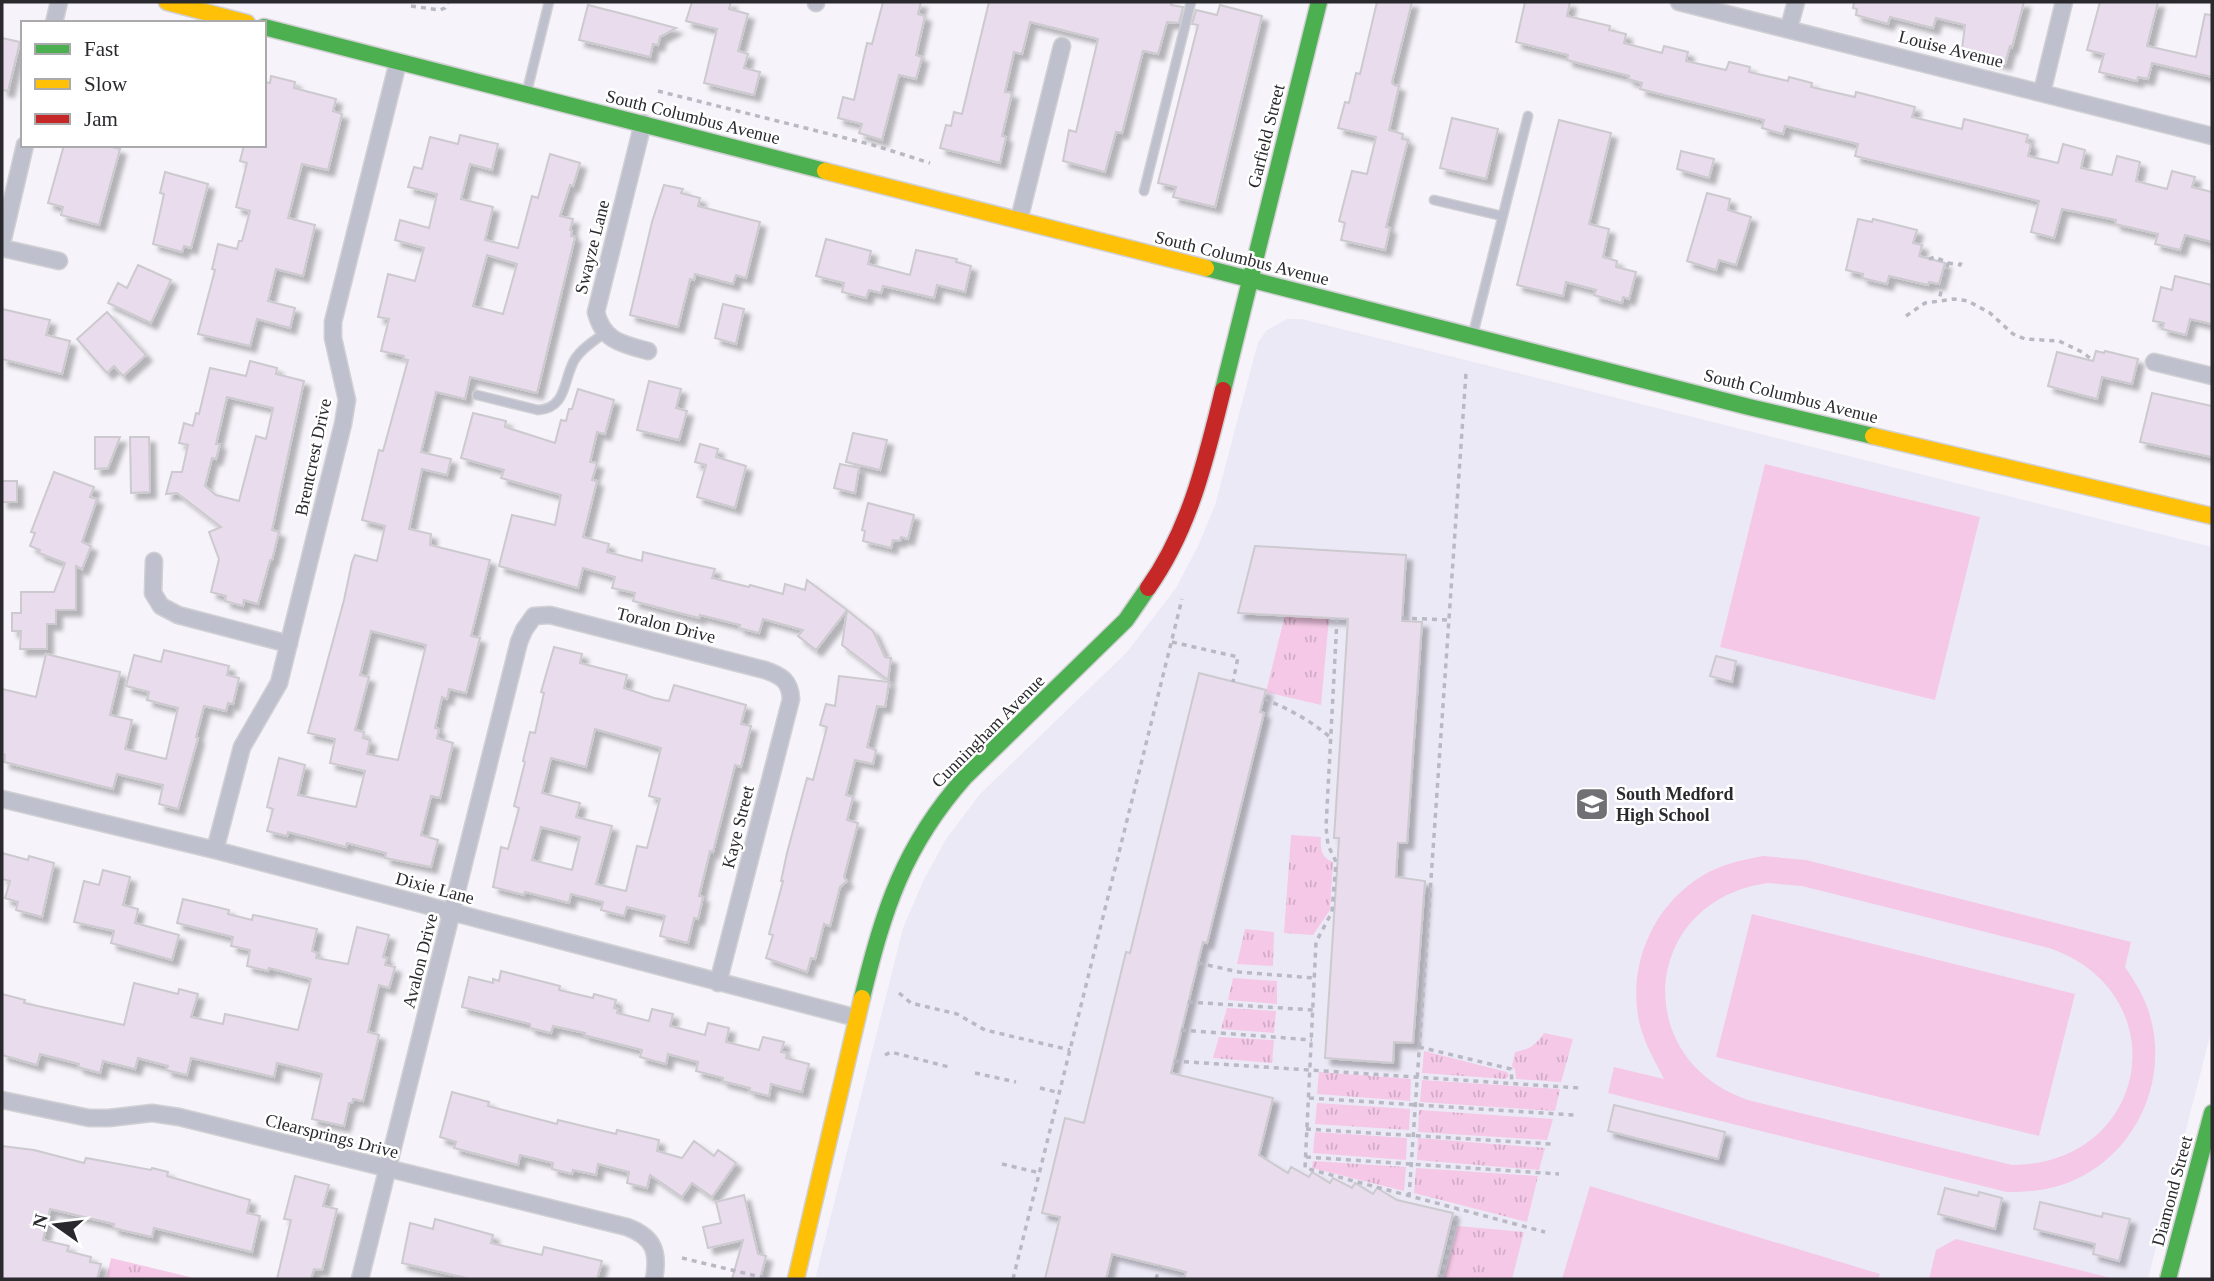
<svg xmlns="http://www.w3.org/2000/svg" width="2214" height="1281" font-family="Georgia,serif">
  <defs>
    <pattern id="grass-tufts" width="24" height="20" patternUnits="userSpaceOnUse" patternTransform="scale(1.75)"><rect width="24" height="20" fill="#f4c8e6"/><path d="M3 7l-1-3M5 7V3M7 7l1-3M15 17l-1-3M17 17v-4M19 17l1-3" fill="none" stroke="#d1acc6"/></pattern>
    <filter id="shadow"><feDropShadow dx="6" dy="6" stdDeviation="2" flood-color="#0004"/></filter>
  </defs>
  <rect width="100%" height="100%" fill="#f6f4fa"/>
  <path fill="#ece9f6" d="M1287,319H1302L2212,547V1028L2148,1279H815L903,928L923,881L946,839L980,794L1127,652L1176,588L1198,546L1215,505L1258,342L1267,330Z"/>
  <path fill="url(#grass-tufts)" d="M1285,615L1329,618L1321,705L1266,692Z
    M1291,835L1321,837C1320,848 1321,858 1333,862L1330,910L1313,935L1284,933Z
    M1245,929L1274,932L1273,966L1237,964Z
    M1233,978L1277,981V1004L1228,1000Z
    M1227,1008L1276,1011L1274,1033L1221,1029Z
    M1544,1033L1573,1039L1561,1082L1516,1079L1515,1069L1512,1066L1515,1052C1530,1049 1535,1046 1544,1033Z
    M1219,1037L1274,1040L1272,1063L1213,1058Z
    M1424,1051L1507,1072L1509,1076L1506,1079L1422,1073Z
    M1319,1072L1411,1079L1410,1101L1317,1094Z
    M1422,1080L1560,1089L1555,1111L1420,1102Z
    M1317,1103L1410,1109L1409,1130L1315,1124Z
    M1419,1110L1553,1119L1547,1140L1418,1132Z
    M1315,1132L1407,1138L1406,1160L1313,1153Z
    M1418,1138L1545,1148L1539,1170L1417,1160Z
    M1313,1161L1406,1167L1404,1191L1312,1168Z
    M1416,1168L1538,1176L1527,1222L1414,1193Z
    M1458,1226L1524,1232L1512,1279H1444Z
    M111,1258L198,1279H106Z"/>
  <path fill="#f4c8e6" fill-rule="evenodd" d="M1765,464L1980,517L1935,700L1720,647Z
    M1763,856L1806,860L2131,942L2125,967C2133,979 2141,991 2146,1004C2173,1073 2139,1154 2070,1182C2050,1190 2029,1192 2007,1192L1608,1093L1614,1067L1664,1079C1655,1061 1645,1045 1640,1025C1626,968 1652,906 1702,876C1721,864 1742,860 1763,856ZM1768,883L1802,886L2049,948C2178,992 2151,1164 2012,1165L1748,1100C1628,1059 1642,900 1768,883Z
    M1752,914L2075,994L2039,1136L1716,1057Z
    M1590,1186L1880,1274L1878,1279H1562Z
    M1956,1239L2115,1279H1929L1936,1250Z"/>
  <path fill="#e8dced" stroke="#cccacf" stroke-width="2" fill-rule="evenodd" filter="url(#shadow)" d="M692,2H731L729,9L748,14L738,51L748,54L744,68L760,72L754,95L704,83L717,29L686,21Z
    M883,2H921L918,14L925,16L916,55L922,57L916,79L899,75L882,140L859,133L862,124L838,118L843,97L854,100L867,43L872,44Z
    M989,2H1172L1171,5L1183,7L1179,23L1167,22L1158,54L1143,51L1122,133L1116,132L1105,172L1063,161L1069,130L1076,132L1098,39L1030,22L1022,54L1014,52L1005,92L1012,93L1002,136L1006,137L1000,163L940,148L946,125L951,126L954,112L962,114Z
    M1377,2H1412L1392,82L1394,85L1399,86L1389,130L1403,134L1402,139L1408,140L1386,227L1390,228L1385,250L1341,240L1345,223L1339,221L1352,171L1367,174L1376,137L1338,128L1345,102L1349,103L1356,73L1360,74Z
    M1525,2H1570L1567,16L1610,26L1609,30L1626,34L1624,43L1662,53L1664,46L1688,52L1686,61L1726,70L1729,62L1750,67L1749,72L1788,81L1789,77L1812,83L1811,87L1855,97L1856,92L1876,97L1915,107L1912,117L1962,129L1964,119L2028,135L2026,142L2031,144L2028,156L2058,163L2063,144L2085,150L2081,168L2112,175L2117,156L2140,162L2136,181L2167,189L2172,171L2195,177L2192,187L2212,192V242L2185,235L2180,250L2155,244L2158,234L2115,224L2116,220L2062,209L2054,238L2031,232L2039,201L1855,156L1858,144L1785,126L1783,134L1762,128L1764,120L1640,89L1642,83L1628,79L1629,76L1567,60L1568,55L1516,42Z
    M1854,2H2024L2012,47L2010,46L2005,64L1982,58L1983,54L1962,49L1965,25L1936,18L1933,28L1890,17L1888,24L1856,15L1857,9L1853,8Z
    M2100,2H2158L2147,46L2196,57L2205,14L2212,15V77L2152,63L2148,79L2138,77L2137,81L2099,72L2104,54L2087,50Z
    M588,5L631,16L676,28L660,37L658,45L653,44L650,57L579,40Z
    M1220,5L1262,16L1215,207L1173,197L1176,187L1158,183L1198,25L1192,24L1196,10L1217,15Z
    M2,38L20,42L8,91L2,90Z
    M271,76L295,82L294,88L336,99L333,111L342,114L328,170L302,164L288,218L315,225L303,276L276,269L268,301L295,308L290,328L257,319L250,346L198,334L215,270L212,269L218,244L237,249L239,241H242L250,211L236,207L247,163L240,161L244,145H264V82L270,83Z
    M1452,118L1498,129L1486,179L1440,168Z
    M1559,120L1611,133L1589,224L1609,229L1603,257L1617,261L1616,267L1636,272L1629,299L1623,297L1622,303L1594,295L1596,290L1566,282L1563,296L1517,285Z
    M460,135L498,144L492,170L470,164L461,199L493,207L485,240L518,248L532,196L538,198L550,154L580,163L573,186L570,185L560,216L573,219L570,230L572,231L571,236L575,237L537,393L470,377L465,399L436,392L421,452L451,459L447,475L422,469L409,529L431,534L430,545L490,560L471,636L480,638L466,693L449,689L447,699L442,697L435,728L439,729L437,738L453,743L440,798L431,796L421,835L438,840L431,867L385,858L386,853L347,843L346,847L288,832L287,836L267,831L273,809L267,807L279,758L305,765L298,795L356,807L365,771L330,763L335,739L308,733L344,600L352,562L355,555L377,561L385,526L362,520L379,450L383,451L408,360L403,359L404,356L381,351L389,319L378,317L388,274L415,281L424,248L395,240L400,220L429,228L437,194L408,187L414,167L422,169L430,137L458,144ZM487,255L517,264L503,314L473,306ZM371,631L426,645L398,760L367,754L370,740L363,738L364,732L355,730L369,677L360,675Z
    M64,145H104L120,149L99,225L61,215L63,207L48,203Z
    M1681,151L1714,159L1709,178L1677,169Z
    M165,172L208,184L191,248L184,246L182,252L153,244L164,194L160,193Z
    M664,185L683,189L681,193L700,198L698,206L760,222L746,278L736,275L733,284L695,274L694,280L690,279L678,327L630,315L652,222Z
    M1707,193L1730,199L1728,210L1751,217L1736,265L1719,260L1716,270L1687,261Z
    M1858,219L1872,222L1873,219L1917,230L1913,243L1922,245L1919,256L1945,263L1939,284L1929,282L1928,285L1889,276L1887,284L1862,278L1863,274L1846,270Z
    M826,239L871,251L868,264L910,275L916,250L957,259L956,262L971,266L965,292L937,285L934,298L883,286L881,293L869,290L866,298L842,292L844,283L816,276Z
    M138,265L171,280L151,323L108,303L118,283L127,288Z
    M2175,276L2212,285V324L2190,319L2186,335L2162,329L2164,323L2153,321L2161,287L2172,290Z
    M723,304L744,309L736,344L715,338Z
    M2,309L50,320L46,335L70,341L62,374L2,359Z
    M107,312L146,355L123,376L114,366L107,373L77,339Z
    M2096,351L2104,353L2105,351L2138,359L2132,384L2102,377L2097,399L2048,386L2057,352L2093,361Z
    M250,361L277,368L276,374L304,381L272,530L279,532L272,560H270L258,604L244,600L243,606L225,601L226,596L211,592L219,559L209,532L221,527L177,493L166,494L172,472H182L188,445L179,443L184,423L193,426L196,413L199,414L210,368L246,376ZM227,397L273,408L266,439L256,436L239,501L216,495L205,486L212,458L216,459L220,444H216Z
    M649,381L681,389L676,408L687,411L679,440L637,430Z
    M578,389L614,400L605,434L597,432L590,462L597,463L592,480L597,481L583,537L609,544L607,552L642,561L643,552L688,563L715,569L712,578L749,587L750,585L783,594L785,584L805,590L807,580L847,610L816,650L798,636L803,630L763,619L759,633L739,628L740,625L700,615L699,618L633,601L635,593L612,588L615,577L583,568L578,588L499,566L512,515L555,525L561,495L501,478L504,470L461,458L473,413L506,421L505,427L555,443L561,420L566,421L569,409H572Z
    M2152,393L2212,406V457L2140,442Z
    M853,433L887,440L880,470L846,462Z
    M95,437H120L108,468L95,469Z
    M130,437H149L150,492L131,493Z
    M700,444L718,449L716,457L746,466L735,508L697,497L706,465L695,462Z
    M840,464L859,468L855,493L834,488Z
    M54,472L94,487L90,497L97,499L82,542L91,546L82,569L76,566V610H56V624H47V649H20L21,631H12V613H21V592H54L65,563L39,553L40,550L30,546L35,533L31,532Z
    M2,481H17V502H2Z
    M868,503L914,515L908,539L901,537L900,541L893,540L891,548L863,541L865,531L862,530Z
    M1255,546L1406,555L1402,621L1422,622L1407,843H1398L1396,877L1425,881L1413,1043L1394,1042L1393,1063L1325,1058L1339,838H1334L1348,619L1238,613Z
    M847,610L873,631L885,657L891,658L888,680L842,645Z
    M554,647L582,654L580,663L627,675L624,688L654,698L669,701L674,685L746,705L741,724L751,726L741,767L735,765L713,852L710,851L699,896L703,897L698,919L694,918L688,943L660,936L665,916L627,907L624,916L601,910L603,902L571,894L569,903L525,892L524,895L493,887L501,847L508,849L519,808L514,806L525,762L523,761L530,732L535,733L544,693L541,692ZM595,729L661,748L649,796L660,799L647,848L637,846L626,891L596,884L612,826L576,817L580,803L542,793L551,758L586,767ZM541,827L580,837L572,870L532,860Z
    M164,650L229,666L227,675L239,678L233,704L228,703L226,711L204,706L196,737L198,738L178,809L159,804L163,785L117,774L113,789L4,762L5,755L2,754V689L36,697L46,654L120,672L110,715L132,720L125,749L166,759L178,708L147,700L149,692L126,686L134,655L161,662Z
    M1716,656L1736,661L1732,682L1710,676Z
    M1199,673L1266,690L1260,712L1264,713L1207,943L1203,942L1171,1073L1273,1098L1259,1155L1288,1173L1291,1167L1309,1177L1312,1172L1330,1183L1333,1178L1352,1188L1355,1183L1373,1194L1377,1188L1397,1200L1453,1213L1437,1279H1184L1186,1272L1112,1254L1106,1279H1045L1060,1217L1042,1213L1065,1118L1084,1123L1126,952L1130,953Z
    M839,676L889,682L885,707L877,706L867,747L876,750L873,764L855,760L846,795L853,797L847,820L858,823L844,877L847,881L840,887L830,926L824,924L815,959L811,958L807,972L766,958L773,935L769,934L783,881H781L787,853L807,778L813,780L827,727L820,725L826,704L835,706Z
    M2,853L28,860L29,856L54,863L42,917L16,910L18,902L5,898L10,881L2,879Z
    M103,870L130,877L123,905L138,909L135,923L179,935L172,960L111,943L114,931L74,922L84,881L99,885Z
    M183,899L229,910L228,914L252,920L253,915L259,916L317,929L312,951L317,953L316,958L348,964L357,927L389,935L383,957L387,958L385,965L395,967L389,988L379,985L368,1032L379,1035L363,1101L353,1099L352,1103H349L344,1126L312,1119L322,1074L277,1063L274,1077L191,1058L187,1075L166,1070L168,1066L138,1058L135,1069L103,1061L100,1073L78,1067L79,1064L40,1054L37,1065L2,1055V994L25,1000L24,1003L124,1025L134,983L178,994L179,989L198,994L191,1017L223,1024L225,1014L298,1030L311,979L269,968L268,971L247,966L250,950L231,946L233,937L177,923Z
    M501,971L560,986L559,990L593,998L594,994L616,1000L614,1008L618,1009L617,1013L649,1021L652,1009L673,1014L670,1026L705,1035L708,1023L729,1028L726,1042L759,1050L763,1037L784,1042L781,1052L787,1053L786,1058L809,1064L802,1092L771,1084L769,1096L749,1091L750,1088L722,1081L723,1078L696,1071L698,1062L668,1054L666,1064L640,1057L642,1050L584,1035L585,1033L553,1026L551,1033L530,1028V1024L462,1007L469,977L493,983V979L499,981Z
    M452,1092L489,1102L488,1106L557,1124L558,1120L616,1134L617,1130L659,1140L657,1151L682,1158L694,1141L714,1156L718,1150L736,1163L712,1197L692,1183L682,1197L650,1175L647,1188L627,1183L629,1172L598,1164L596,1175L573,1170L572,1174L552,1169L553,1163L520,1155L518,1165L454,1148L456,1142L440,1137Z
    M1614,1105L1725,1132L1718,1159L1608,1131Z
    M2,1146L34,1150L84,1163L86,1158L151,1170L152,1168L168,1172L167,1176L250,1200L247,1213L260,1216L252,1252L154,1228L152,1237L113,1228L114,1224L50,1209L43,1240L69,1246L67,1251L91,1257L90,1262L101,1264L97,1279H2Z
    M295,1176L329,1185L323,1206L337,1209L322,1270L314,1269L311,1279H277L291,1220L284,1219Z
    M1945,1188L1978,1196L1979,1192L2002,1198L1995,1229L1938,1214Z
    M744,1195L758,1254L766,1256L760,1279H732L743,1240L708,1248L703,1227L721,1223L716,1202Z
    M2040,1202L2102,1217L2103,1213L2130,1219L2119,1261L2093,1254L2095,1244L2034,1229Z
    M435,1219L493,1235L491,1243L542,1255L544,1247L602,1261L597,1279H470L402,1263L410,1223L433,1229Z"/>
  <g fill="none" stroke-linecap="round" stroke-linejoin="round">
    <g stroke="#d1d0d4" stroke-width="11">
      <path id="lane" d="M527,91L549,2
        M1144,191L1191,2
        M1434,200L1502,216
        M1473,334L1528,116
        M477,395L538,410C568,408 563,378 575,359C582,348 595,340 605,333"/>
    </g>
    <g stroke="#d1d0d4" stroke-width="19">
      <path id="street" d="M1679,2L2212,136
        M816,3V2
        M54,23L59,2
        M1789,28L1796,2
        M2042,92L2064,2
        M643,123L596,312C603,341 622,344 648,351
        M1019,220L1062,46
        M2,243L25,145
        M2,248L59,261
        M2154,362L2212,376
        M154,561L153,593L161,606L178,615L289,644
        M2,799L215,850L857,1018
        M215,850L242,747L279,683L343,424L347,400L333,338V322L398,62
        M2,1100L89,1118H109L152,1113L179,1117L627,1227C654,1237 659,1252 654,1279
        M360,1279L519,642L524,630L534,616L550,615L765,670C782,676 790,681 791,699L718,983"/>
    </g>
    <g stroke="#d1d0d4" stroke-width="19">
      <path id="fast" d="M264,27L825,171
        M1206,268L1749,407L1873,436
        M1223,390L1319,2
        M862,998C884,909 903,847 965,777L1126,620L1148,588
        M2168,1279L2212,1113"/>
    </g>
    <g stroke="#d1d0d4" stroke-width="19">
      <path id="slow" d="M167,2L247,23
        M825,171L1206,268
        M1873,436L2212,516
        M796,1279L862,998"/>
    </g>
    <g stroke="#d1d0d4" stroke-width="19">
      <path id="jam" d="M1148,588C1190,529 1206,459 1223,390"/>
    </g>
    <path stroke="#b9b9c3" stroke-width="3.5" stroke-dasharray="5 5" stroke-linecap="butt" d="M411,6L440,10L445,8L448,2
      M658,91L873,145L930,163
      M1929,259L1935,257L1948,263L1939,300
      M1948,263L1960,265L1962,260
      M1906,316L1925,303L1954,299L1968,301L1990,313L2013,334L2025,339L2059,341L2084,353L2093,361
      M1402,618L1449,620
      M1337,619L1326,827L1328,845L1336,862L1332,912L1316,942L1305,1168L1545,1232
      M1172,642L1238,657L1233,682
      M1264,699C1289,709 1310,720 1331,738
      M1198,963L1239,972L1314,978
      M899,993L911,1003L957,1014L985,1030L1070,1050
      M1188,1002L1313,1010
      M1181,1030L1312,1040
      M1419,1047L1511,1069L1512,1083
      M885,1055L891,1052L949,1067
      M1174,1061L1580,1088
      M975,1073L1016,1082
      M1040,1088L1060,1093
      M1309,1098L1574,1115
      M1306,1129L1551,1144
      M1306,1157L1559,1174
      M1002,1164L1040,1173
      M1409,1197L1466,373
      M682,1258L769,1279
      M1013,1279L1182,599
      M1156,1279L1160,1266
      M1441,1279L1458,1210"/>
    <use href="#lane" stroke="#bfc0cd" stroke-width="8"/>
    <use href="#street" stroke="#bfc0cd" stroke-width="16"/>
    <use href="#fast" stroke="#4caf50" stroke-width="16"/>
    <use href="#slow" stroke="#ffc107" stroke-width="16"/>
    <use href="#jam" stroke="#c62828" stroke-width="16"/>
  </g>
  <defs>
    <g id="school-square" transform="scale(1.75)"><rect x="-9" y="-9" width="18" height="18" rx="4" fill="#717075" stroke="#fff"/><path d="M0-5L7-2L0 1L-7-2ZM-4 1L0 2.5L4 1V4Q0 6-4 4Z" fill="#fff"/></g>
  </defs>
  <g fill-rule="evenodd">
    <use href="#school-square" x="1592" y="804"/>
  </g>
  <g text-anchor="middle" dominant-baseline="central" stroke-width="5" stroke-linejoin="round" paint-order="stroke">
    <g font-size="18" fill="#2a292e" stroke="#fff">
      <text transform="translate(1951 49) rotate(14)">Louise Avenue</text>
      <text transform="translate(693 117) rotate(14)">South Columbus Avenue</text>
      <text transform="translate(1266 136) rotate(-76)">Garfield Street</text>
      <text transform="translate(592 247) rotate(-76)">Swayze Lane</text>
      <text transform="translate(1242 258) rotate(14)">South Columbus Avenue</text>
      <text transform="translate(1791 396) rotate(14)">South Columbus Avenue</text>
      <text transform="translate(313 457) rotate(-78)">Brentcrest Drive</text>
      <text transform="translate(666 625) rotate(14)">Toralon Drive</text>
      <text transform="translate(988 731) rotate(-45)">Cunningham Avenue</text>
      <text transform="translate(738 827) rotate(-76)">Kaye Street</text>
      <text transform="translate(435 888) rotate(15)">Dixie Lane</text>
      <text transform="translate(420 961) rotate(-76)">Avalon Drive</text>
      <text transform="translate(332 1136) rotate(14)">Clearsprings Drive</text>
      <text transform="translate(2172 1191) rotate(-75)">Diamond Street</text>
    </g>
    <g font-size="18" font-weight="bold" fill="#2a292e" stroke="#fff" text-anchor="start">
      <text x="1616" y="794">South Medford<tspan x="1616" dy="21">High School</tspan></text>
    </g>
  </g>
  <rect width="2214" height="1281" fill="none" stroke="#2a292e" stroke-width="7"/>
  <rect x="21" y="21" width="245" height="126" fill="#ffffff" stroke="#aaa9ab" stroke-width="2"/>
  <rect x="35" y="44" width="35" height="10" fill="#4caf50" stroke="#aaa9ab" stroke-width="2"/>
  <text x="84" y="56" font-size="21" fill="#2a292e">Fast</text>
  <rect x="35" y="79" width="35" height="10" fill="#ffc107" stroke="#aaa9ab" stroke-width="2"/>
  <text x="84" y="91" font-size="21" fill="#2a292e">Slow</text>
  <rect x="35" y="114" width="35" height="10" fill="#c62828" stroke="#aaa9ab" stroke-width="2"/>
  <text x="84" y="126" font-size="21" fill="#2a292e">Jam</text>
  <g transform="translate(56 1225) rotate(284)" stroke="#ffffff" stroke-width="5" paint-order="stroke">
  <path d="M0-5L12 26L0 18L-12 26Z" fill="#2a292e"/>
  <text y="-10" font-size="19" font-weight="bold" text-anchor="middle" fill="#2a292e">N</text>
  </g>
</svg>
